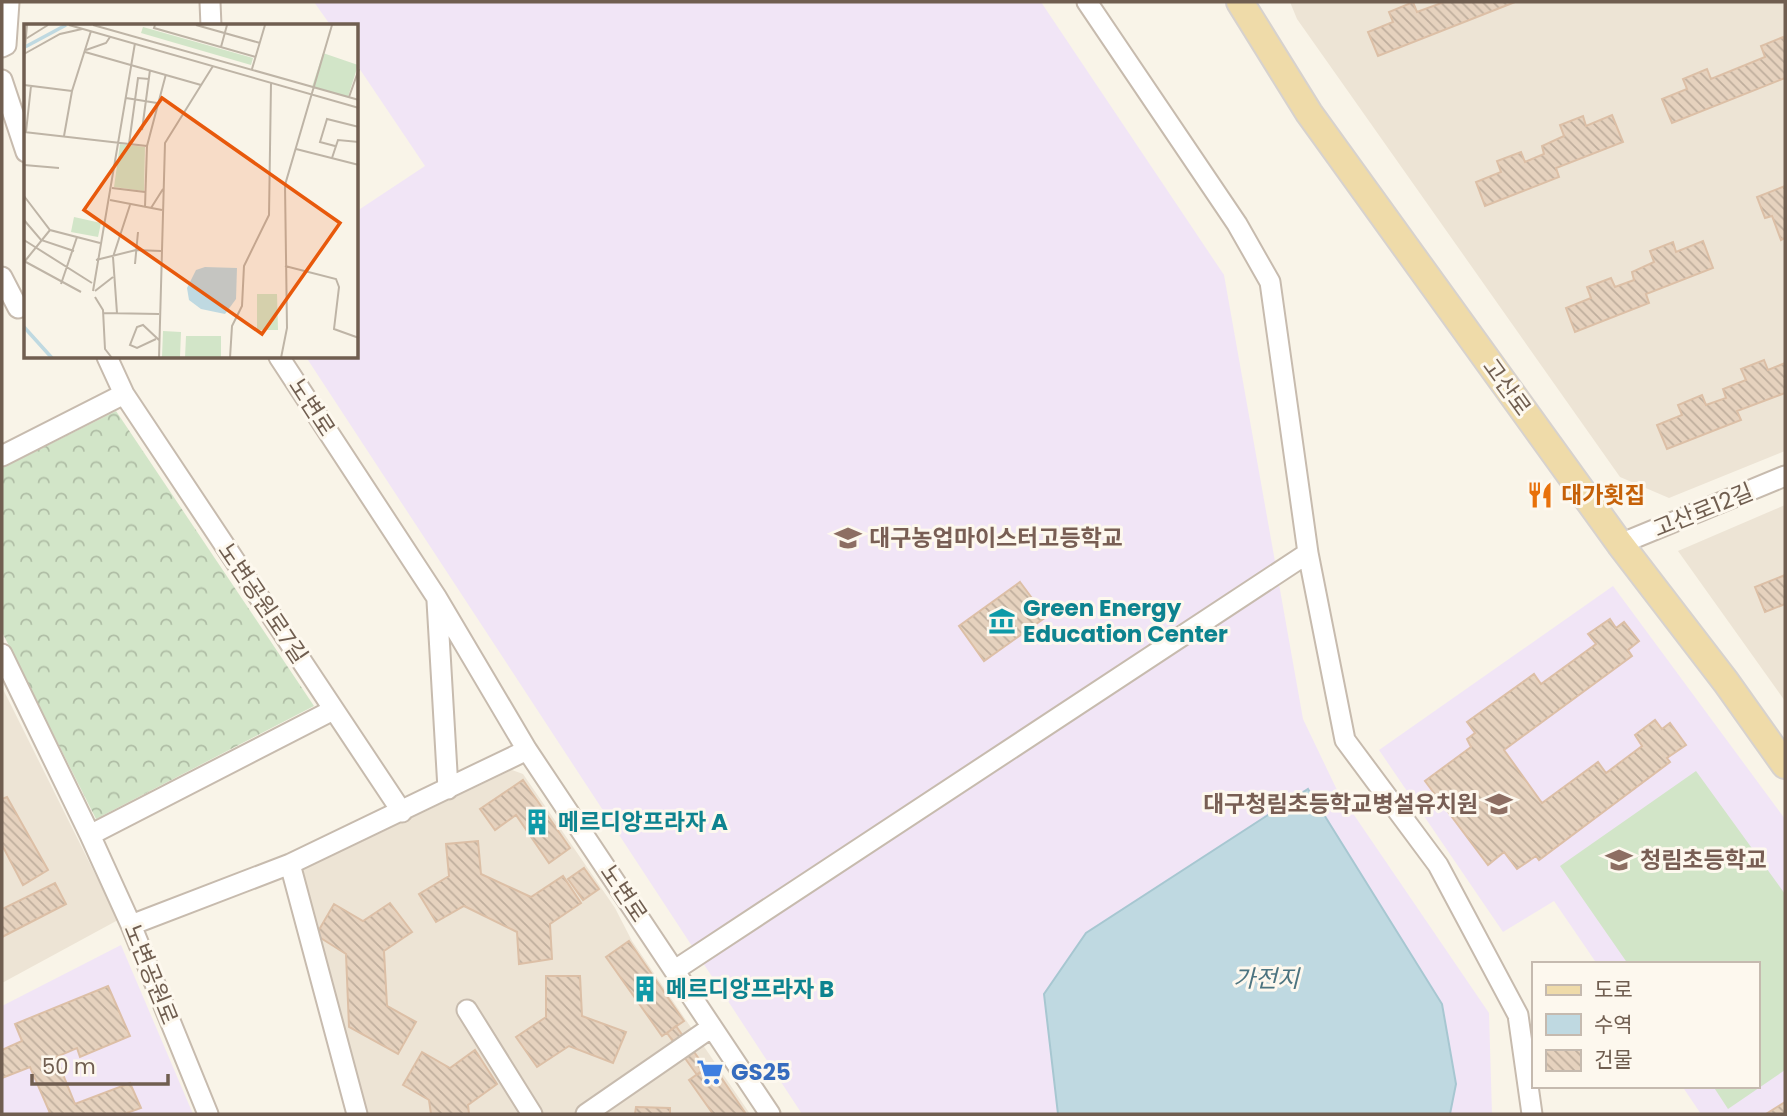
<svg xmlns="http://www.w3.org/2000/svg" width="1787" height="1116" font-family="Poppins,'Noto Sans KR',sans-serif">
  <defs>
    <pattern id="forest-crowns" width="20" height="18" patternUnits="userSpaceOnUse" patternTransform="scale(1.75)"><rect width="20" height="18" fill="#d2e5c8"/><path d="M2 6a3 3 0 1 1 6 0M12 15a3 3 0 1 1 6 0" fill="none" stroke="#afbda5"/></pattern>
    <pattern id="building-back-hatch" width="6" height="6" patternUnits="userSpaceOnUse" patternTransform="scale(1.75)"><rect width="6" height="6" fill="#e6d2be"/><path d="M-1 5l2 2M0 0l6 6M5-1l2 2" fill="none" stroke="#bfae9d"/></pattern>
  </defs>
  <rect width="100%" height="100%" fill="#f9f4e8"/>
  <path fill="#ede4d5" d="M1290,2H1785V451L1669,498L1620,477L1297,19Z
    M1785,505V701L1678,551Z
    M2,687L118,920L2,983Z
    M512,770L523,774L615,908L632,941L750,1114H363L298,872Z"/>
  <path fill="#f1e5f6" d="M314,2H1041L1224,275L1303,719L1337,790L1489,1013L1492,1114H802L306,357H357V211L425,166L357,65V26H331Z
    M1613,586L1785,819V1114H1701L1682,1086H1757V964H1597L1554,901L1503,932L1379,750Z
    M121,945L193,1114H2V1006Z"/>
  <path fill="url(#forest-crowns)" d="M116,411L314,706L96,819L2,632V468Z"/>
  <path fill="#d2e5c8" d="M1696,771L1785,894V1070L1728,1109L1713,1086H1757V964H1628L1560,866Z"/>
  <path fill="#bfd9e1" stroke="#a7c7d1" stroke-width="2" d="M1308,789L1442,1004L1456,1084L1450,1114H1058L1044,994L1086,933Z"/>
  <path fill="url(#building-back-hatch)" stroke="#dcbfa6" stroke-width="2" d="M1413,2L1417,12L1444,2H1515L1378,56L1368,32L1393,22L1389,12Z
    M1783,37L1785,42V78L1672,123L1662,99L1687,89L1683,79L1707,69L1711,79L1765,57L1761,46Z
    M1612,115L1623,142L1556,168L1559,177L1485,206L1476,182L1501,172L1497,161L1521,152L1525,162L1544,154L1542,146L1564,136L1560,125L1583,116L1586,126Z
    M1785,186V238L1781,240L1772,216L1765,218L1757,197Z
    M1703,241L1713,268L1646,294L1649,303L1575,332L1566,308L1591,298L1587,287L1611,278L1615,287L1634,280L1632,272L1654,262L1650,251L1673,242L1676,252Z
    M1764,360L1768,370L1785,363V393L1737,411L1741,420L1667,449L1657,425L1682,415L1678,405L1702,395L1706,405L1726,398L1723,389L1746,380L1741,369Z
    M1785,575V604L1765,612L1755,587Z
    M1020,582L1046,617L984,661L959,626Z
    M1610,619L1616,628L1624,622L1639,641L1628,650L1632,656L1504,750L1542,803L1598,762L1606,773L1642,746L1635,735L1655,720L1662,729L1670,723L1686,745L1667,758L1670,762L1539,860L1536,856L1517,869L1504,852L1488,865L1425,781L1471,747L1467,739L1475,733L1467,722L1534,674L1541,684L1596,644L1588,634Z
    M523,780L570,848L549,863L516,815L495,830L480,809Z
    M7,797L48,870L23,885L2,845V799Z
    M478,841L481,874L531,897L563,876L581,903L550,924L552,959L519,964L517,932L464,906L436,922L419,894L449,876L446,844Z
    M584,868L599,889L583,900L568,879Z
    M55,883L66,904L2,937V909Z
    M390,903L412,932L384,951L387,1006L416,1022L398,1054L349,1027L346,954L316,935L334,904L363,921Z
    M629,941L684,1021L662,1036L606,957Z
    M546,976H580L582,1016L626,1032L613,1063L569,1046L537,1067L516,1037L546,1017Z
    M108,986L130,1036L80,1057L77,1048L56,1057L75,1104L130,1083L141,1108L124,1114H47L50,1113L30,1067L2,1078V1050L22,1041L15,1024Z
    M676,1026L706,1069L697,1075L667,1033Z
    M475,1050L497,1084L468,1105L469,1114H431L429,1100L403,1085L422,1052L450,1068Z
    M712,1064L746,1114H713L689,1080Z
    M1785,1102V1114H1766Z
    M636,1107L670,1108V1114H635Z"/>
  <g fill="none" stroke-linecap="round" stroke-linejoin="round">
    <g stroke="#c7bbae" stroke-width="23">
      <path id="minor" d="M210,2L211,26
        M1087,2L1237,224L1270,282L1308,553L1345,740L1438,865L1518,1015L1532,1114
        M2,47L6,45L9,2
        M2,80L26,152
        M2,277L18,308
        M107,357L124,394L402,812
        M279,357L437,598L527,750L770,1114
        M2,456L124,394
        M1620,544L1785,476
        M437,601L448,789
        M2,654L90,835L131,925L208,1114
        M90,835L333,710
        M290,864L357,1114
        M131,925L290,864L527,750
        M675,970L1308,553
        M467,1010L532,1114
        M586,1114L712,1027"/>
    </g>
    <g stroke="#d7d2ce" stroke-width="30">
      <path id="major" d="M1240,2L1309,113L1620,544L1726,682L1785,765"/>
    </g>
    <use href="#minor" stroke="#fff" stroke-width="19"/>
    <use href="#major" stroke="#efdba9" stroke-width="26"/>
  </g>
  <defs>
    <g id="restaurant-bare" transform="scale(2.1)"><path d="M-5-6h1v4h1v-4h1v4h1v-4h1v5L-1.5 .5V6h-2V.5L-5-1ZM5-6V6H3V1.5H1.5Q1.5-4 5-6Z" fill="#e8710a" stroke="#fdf8ee" stroke-width="2.5" paint-order="stroke"/></g>
    <g id="school-bare" transform="scale(2.1)"><path d="M0-5L7-2L0 1L-7-2ZM-4 1L0 2.5L4 1V4Q0 6-4 4Z" fill="#8d6e63" stroke="#fdf8ee" stroke-width="2.5" paint-order="stroke"/></g>
    <g id="museum-bare" transform="scale(2.1)"><path d="M0-6L6-3V-2H-6V-3ZM-5-1h2V3h-2ZM-1-1h2V3h-2ZM3-1h2V3H3ZM-6 4H6V6H-6Z" fill="#0f9aa8" stroke="#fdf8ee" stroke-width="2.5" paint-order="stroke"/></g>
    <g id="building-bare" transform="scale(2.1)"><path d="M-4-6H4V6H1V3H-1V6H-4ZM-2.5-4.3h1.7v1.8h-1.7ZM.8-4.3h1.7v1.8H.8ZM-2.5-1h1.7V.8h-1.7ZM.8-1h1.7V.8H.8Z" fill="#0f9aa8" stroke="#fdf8ee" stroke-width="2.5" paint-order="stroke"/></g>
    <g id="supermarket-bare" transform="scale(2.1)"><path d="M-6-5.5h2.5l.6 2H6L4.5 2H-2.5L-4.4-4H-6ZM-1.5 3.2a1.3 1.3 0 1 0 .1 0ZM3 3.2a1.3 1.3 0 1 0 .1 0Z" fill="#3f7fe0" stroke="#fdf8ee" stroke-width="2.5" paint-order="stroke"/></g>
  </defs>
  <g fill-rule="evenodd">
    <use href="#restaurant-bare" x="1540" y="495"/>
    <use href="#school-bare" x="848" y="538"/>
    <use href="#museum-bare" x="1002" y="621"/>
    <use href="#school-bare" x="1499" y="804"/>
    <use href="#building-bare" x="537" y="822"/>
    <use href="#school-bare" x="1619" y="860"/>
    <use href="#building-bare" x="645" y="989"/>
    <use href="#supermarket-bare" x="710" y="1072"/>
  </g>
  <g text-anchor="middle" dominant-baseline="central" stroke-width="6" stroke-linejoin="round" paint-order="stroke">
    <g font-size="23" fill="#705e50" stroke="#fdf8ee">
      <text transform="translate(1507 387) rotate(54)">고산로</text>
      <text transform="translate(312 407) rotate(57)">노변로</text>
      <text transform="translate(1703 510) rotate(-22)">고산로12길</text>
      <text transform="translate(263 603) rotate(56)">노변공원로7길</text>
      <text transform="translate(624 893) rotate(56)">노변로</text>
      <text transform="translate(151 974) rotate(68)">노변공원로</text>
    </g>
    <g font-size="23" font-weight="bold" fill="#c56008" stroke="#fdf8ee" text-anchor="start">
      <text x="1561" y="495">대가횟집</text>
    </g>
    <g font-size="23" font-weight="bold" fill="#785e54" stroke="#fdf8ee" text-anchor="start">
      <text x="869" y="538">대구농업마이스터고등학교</text>
      <text x="1478" y="804" text-anchor="end">대구청림초등학교병설유치원</text>
      <text x="1640" y="860">청림초등학교</text>
    </g>
    <g font-size="23" font-weight="bold" fill="#0d838f" stroke="#fdf8ee" text-anchor="start">
      <text x="1023" y="608">Green Energy<tspan x="1023" dy="26">Education Center</tspan></text>
      <text x="558" y="822">메르디앙프라자 A</text>
      <text x="666" y="989">메르디앙프라자 B</text>
    </g>
    <g font-size="23" font-weight="bold" fill="#366cbe" stroke="#fdf8ee" text-anchor="start">
      <text x="731" y="1072">GS25</text>
    </g>
    <g font-size="24" font-style="italic" fill="#4c7480" stroke="#fdf8ee">
      <text x="1266" y="978">가전지</text>
    </g>
  </g>
  <g transform="translate(24 24)">
    <rect width="334" height="334" fill="#f9f4e8"/>
    <path d="M119,3L229,34L227,41L117,9ZM299,29L334,41L324,73L288,63ZM96,120L121,123L120,167L90,163Z" fill="#d2e5c8"/>
    <path d="M50,193L77,199L74,213L47,208ZM233,270H253L254,306H233ZM139,307L157,308L156,333H138ZM162,312H197V334H161Z" fill="#d2e5c8"/>
    <path d="M181,243L213,244L212,275L201,290L177,285L165,276L163,264L172,246Z" fill="#bfd9e1"/>
    <path fill="none" stroke="#bfd9e1" stroke-width="3.5" d="M1,23L42,1M0,303L28,334"/>
    <path fill="none" stroke="#beb4a6" stroke-width="2" d="M45,1L335,84M69,1L335,76M131,1L130,4L232,33M172,1L236,19M0,16L24,1M197,23L203,1M62,26L82,19L86,13M61,28L177,61M0,30L36,10L58,5M0,35L3,1M228,45L241,1M0,61L48,67M325,73L335,45M102,74L133,79M118,106L126,46M0,108L123,122M2,108L7,62M40,112L48,67L67,7M105,120L114,54L125,55M311,122L296,118L303,95L335,103M272,125L335,141M308,134L314,116L335,118M0,141L35,144M88,164L121,168M0,172L26,206L76,219M86,176L138,186M121,183L123,122L142,50M127,184L139,165M0,196L17,216L50,227M0,216L68,259M72,236L112,226L137,227M0,237L57,268M1,237L26,206M111,240L114,208M261,242L312,255L315,263L310,305L335,314M37,260L53,213M69,267L111,19M71,267L89,253M71,273L79,286L81,325L88,334M79,289L135,290M93,289L89,233L106,181M132,315L113,324L106,321L113,303L119,301L135,316M135,334L141,119L189,42M206,334L208,302L218,282L220,242L245,191L247,59M257,334L263,304L261,161L308,1"/>
    <path fill="#e8590c" fill-opacity="0.15" stroke="#e8590c" stroke-width="3.5" d="M138,74L316,199L238,310L60,186Z"/>
    <rect width="334" height="334" fill="none" stroke="#705e50" stroke-width="3.5"/>
  </g>
  <rect width="1787" height="1116" fill="none" stroke="#705e50" stroke-width="7"/>
  <rect x="1532" y="962" width="228" height="126" fill="#fdf8ee" stroke="#c5baaf" stroke-width="2"/>
  <rect x="1546" y="985" width="35" height="10" fill="#efdba9" stroke="#c5baaf" stroke-width="2"/>
  <text x="1594" y="997" font-size="21" fill="#705e50">도로</text>
  <rect x="1546" y="1014" width="35" height="21" fill="#bfd9e1" stroke="#c5baaf" stroke-width="2"/>
  <text x="1594" y="1032" font-size="21" fill="#705e50">수역</text>
  <rect x="1546" y="1050" width="35" height="21" fill="url(#building-back-hatch)" stroke="#c5baaf" stroke-width="2"/>
  <text x="1594" y="1067" font-size="21" fill="#705e50">건물</text>
  <path d="M32 1074v10h136v-10" fill="none" stroke="#705e50" stroke-width="3.5"/>
  <text x="42" y="1074" font-size="21" fill="#705e50" stroke="#fdf8ee" stroke-width="5" paint-order="stroke">50 m</text>
</svg>
